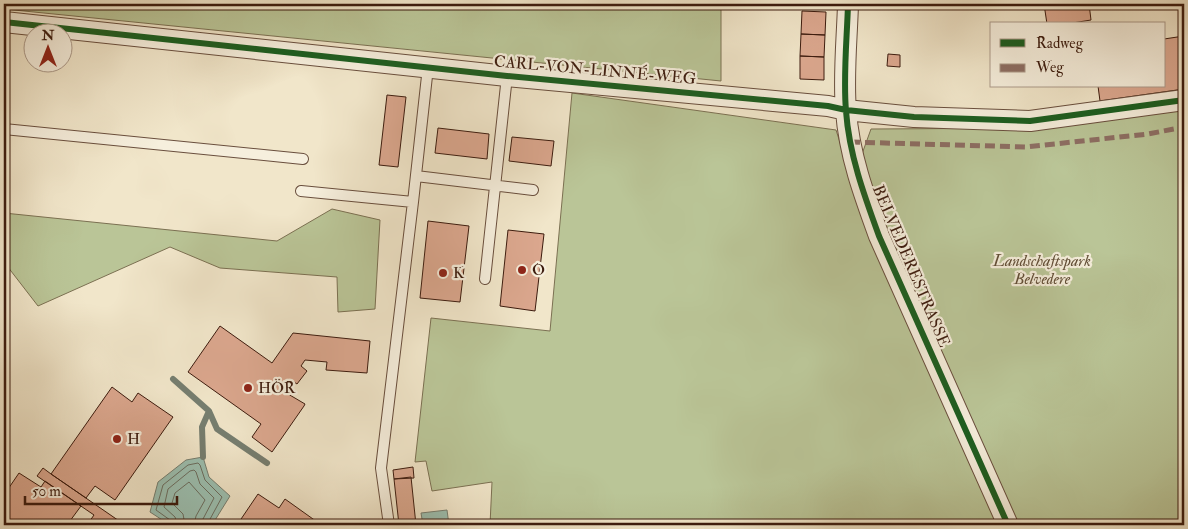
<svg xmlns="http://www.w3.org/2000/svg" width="1188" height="529" font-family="'IM FELL Double Pica',serif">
  <rect width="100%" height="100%" fill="#f1e6ca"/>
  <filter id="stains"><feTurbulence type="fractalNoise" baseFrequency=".004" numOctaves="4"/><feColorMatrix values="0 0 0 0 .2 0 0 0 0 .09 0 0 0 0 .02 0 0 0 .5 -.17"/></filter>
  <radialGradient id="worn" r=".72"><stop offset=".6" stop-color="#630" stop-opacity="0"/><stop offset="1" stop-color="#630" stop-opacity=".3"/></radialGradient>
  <path fill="#bac597" stroke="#7b7052" d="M4,4H721V81L4,9Z
    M572,93L836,130L863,214L862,154L871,129L1046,128L1184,109V525H490L492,482L432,491L426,461L415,462L431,318L550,331Z
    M332,209L380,220L375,309L338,312L337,277L220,268L170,247L38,306L4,262V213L277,241Z"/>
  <path fill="#9cc0b1" stroke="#767e70" d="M203,457L209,477L230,496L212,525H170L150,512L158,482L186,460Z
    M447,510L449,525H423L421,513Z"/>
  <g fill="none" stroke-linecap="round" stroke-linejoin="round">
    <path stroke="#6c6e60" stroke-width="1" d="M172,525L170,520L156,510L163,485L188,465L198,463L200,465L205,480L222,497L209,521L208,525
      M178,525L175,517L164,507L168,489L190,471L194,470L196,472L200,484L214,498L203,519L202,525
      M185,525L183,514L172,503L175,493L189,482L205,500L196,516L194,525"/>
    <path stroke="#767e70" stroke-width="6" d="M173,379L209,411L202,427L203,457
      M209,411L217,429L267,463"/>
  </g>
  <path fill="#dba78e" stroke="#3c1b0e" d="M1044,4H1089L1091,20L1066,24H1047Z
    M802,11L826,12L825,35L801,34Z
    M801,34L825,35L824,57L800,56Z
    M1184,36V89L1100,101L1098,86H1164V39Z
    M888,54L900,55V67L887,66Z
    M800,56L824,57V80L800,79Z
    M387,95L406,97L398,167L379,165Z
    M438,128L489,134L487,159L435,153Z
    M512,137L554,141L551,166L509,161Z
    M428,221L469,226L460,302L420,298Z
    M508,230L544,234L535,311L500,306Z
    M220,326L272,363L293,333L370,341L367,373L326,370L327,362L305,360L301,366L307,371L297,384L291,380L283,391L305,404L304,406L272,452L252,437L261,424L188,372Z
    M112,387L132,402L138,393L173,417L115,500L95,486L86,498L51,474Z
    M413,467L414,478L394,479L393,470Z
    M43,468L51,474L125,525H87L94,515L37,476Z
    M19,473L41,487L45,481L81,506L67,525H4V495Z
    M411,477L416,525H399L394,479Z
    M258,494L279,508L285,499L320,524L319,525H237Z"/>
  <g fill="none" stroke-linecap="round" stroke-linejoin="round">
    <g stroke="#694e3d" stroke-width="12">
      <path id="service" d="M4,129L303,159
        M416,176L533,190
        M301,191L413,202L428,67
        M485,279L507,76
        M389,525L381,468L413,202"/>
    </g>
    <g stroke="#694e3d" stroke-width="22">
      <path id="minor" d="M848,4C847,39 843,76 846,111C849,154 864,195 879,236L1008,525
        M4,22L507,76L828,106L846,110L914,117L1030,121L1184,100"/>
    </g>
    <use href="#service" stroke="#f6efdd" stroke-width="10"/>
    <use href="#minor" stroke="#f6efdd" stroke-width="20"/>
    <path stroke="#8d6e63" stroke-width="5" stroke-dasharray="10 5" stroke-linecap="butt" d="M850,142L1026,147L1148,134L1184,127"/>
    <g stroke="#f6efdd" stroke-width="9">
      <path id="cycleway" d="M848,4C847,39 843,76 846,111C849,154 864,195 879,236L1008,525
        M4,22L507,76L828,106L846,110L914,117L1030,121L1184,100"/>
    </g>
    <use href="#cycleway" stroke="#1b5e20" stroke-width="6"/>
  </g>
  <g fill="#8f2418" stroke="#f6efdd" stroke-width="2">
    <circle cx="522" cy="270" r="5"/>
    <circle cx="443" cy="273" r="5"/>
    <circle cx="248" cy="388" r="5"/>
    <circle cx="117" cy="439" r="5"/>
  </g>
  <g text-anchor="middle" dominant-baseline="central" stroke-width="4.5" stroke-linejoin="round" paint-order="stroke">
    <g font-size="16" fill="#3c1b0e" stroke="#f6efdd">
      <text transform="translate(595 70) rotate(5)">CARL-VON-LINNÉ-WEG</text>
      <text transform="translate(911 266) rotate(67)">BELVEDERESTRASSE</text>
    </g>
    <g font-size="16" font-style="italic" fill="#624e37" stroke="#f6efdd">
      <text x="1042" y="261">Landschaftspark<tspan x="1042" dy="18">Belvedere</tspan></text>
    </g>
    <g font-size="16" fill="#3c1b0e" stroke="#f6efdd" text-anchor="start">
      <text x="532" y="270">O</text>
      <text x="453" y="273">K</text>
      <text x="258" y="388">HÖR</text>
      <text x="127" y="439">H</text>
    </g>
  </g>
  <rect width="1188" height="529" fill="none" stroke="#f1e6ca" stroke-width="20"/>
  <rect x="5" y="5" width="1178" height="519" fill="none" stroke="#3c1b0e" stroke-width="2.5"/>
  <rect x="10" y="10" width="1168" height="509" fill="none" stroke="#3c1b0e"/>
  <rect x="990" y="22" width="175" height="65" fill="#f6efdd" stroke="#ac9a8a"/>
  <rect x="1000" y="39" width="25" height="8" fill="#1b5e20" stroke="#ac9a8a"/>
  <text x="1036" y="48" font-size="15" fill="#3c1b0e">Radweg</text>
  <rect x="1000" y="64" width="25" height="8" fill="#8d6e63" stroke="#ac9a8a"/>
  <text x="1036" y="72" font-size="15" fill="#3c1b0e">Weg</text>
  <g transform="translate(48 48)"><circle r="24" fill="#f6efdd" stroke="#ac9a8a"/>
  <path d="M0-4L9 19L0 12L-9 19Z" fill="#8f2418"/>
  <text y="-8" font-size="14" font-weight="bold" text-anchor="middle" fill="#3c1b0e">N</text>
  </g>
  <path d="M25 496v8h152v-8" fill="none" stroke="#3c1b0e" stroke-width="2.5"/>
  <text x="32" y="496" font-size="15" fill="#3c1b0e" stroke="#f6efdd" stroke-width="4" paint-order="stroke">50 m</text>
  <rect width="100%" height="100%" filter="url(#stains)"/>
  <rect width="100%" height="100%" fill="url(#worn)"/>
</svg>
